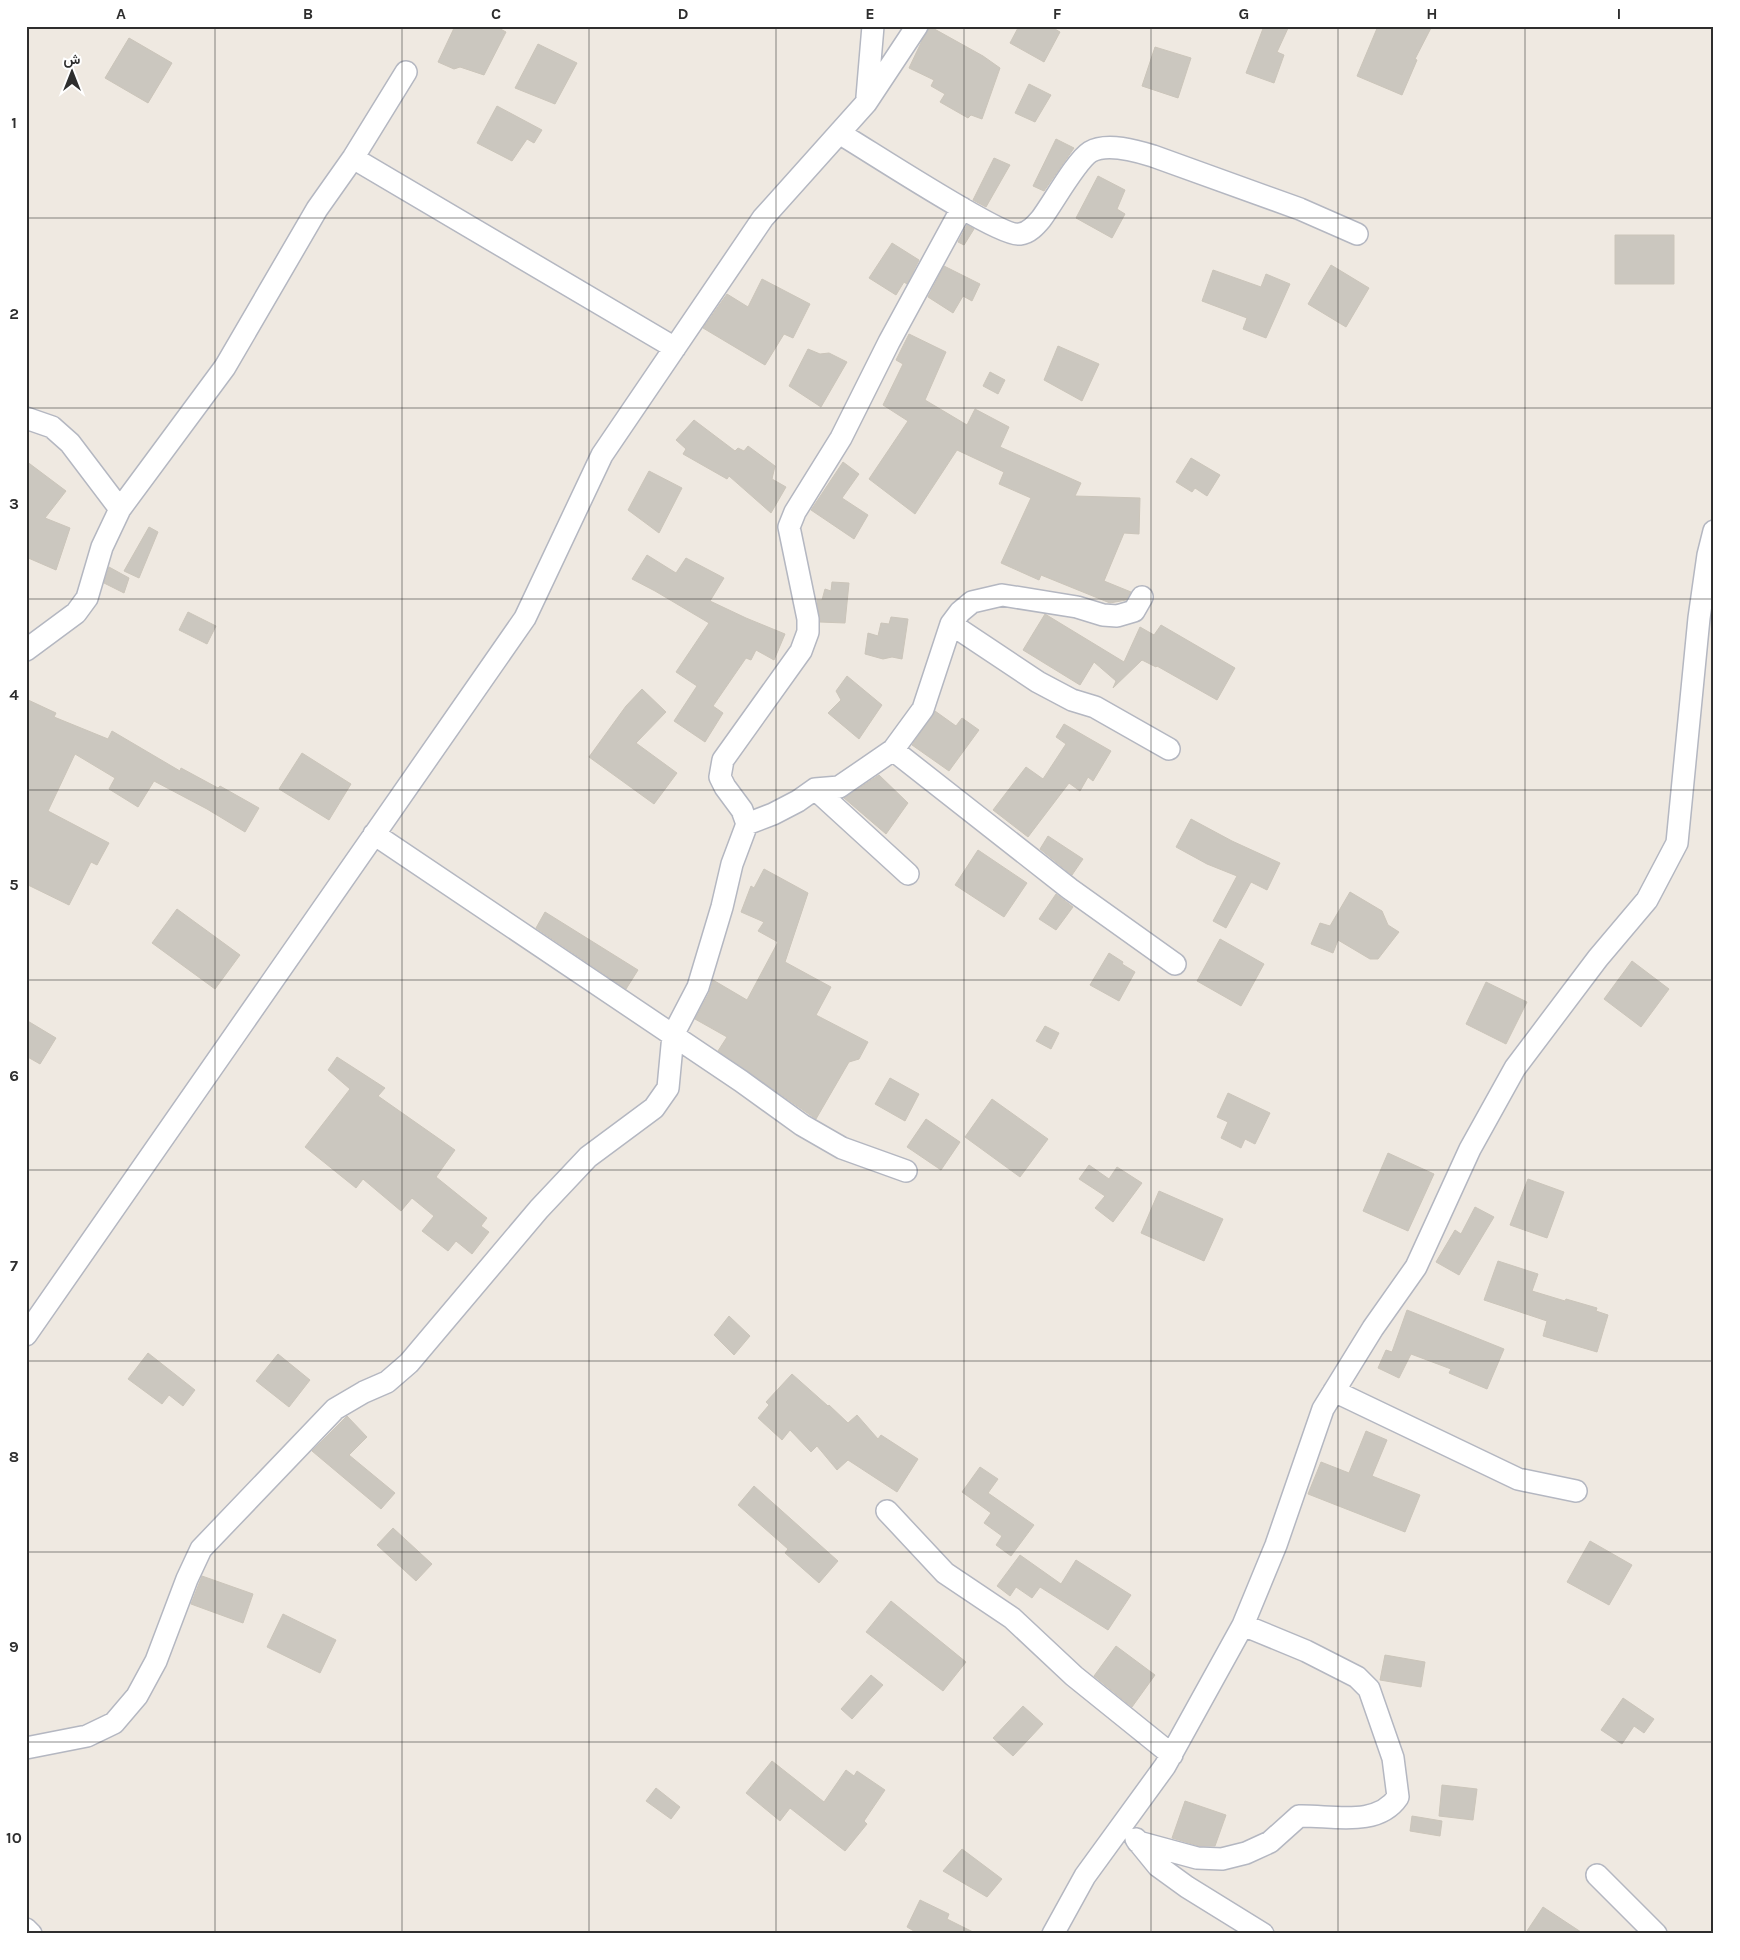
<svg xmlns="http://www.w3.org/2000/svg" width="1740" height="1960" font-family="Karla,Vazirmatn,sans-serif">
  <rect width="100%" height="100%" fill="#efe9e1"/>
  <path fill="#cbc7bf" stroke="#cbc5ba" d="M455,26H495L506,32L484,75L460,67L454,69L438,62Z
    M929,26L983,56L1000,68L982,119L971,115L968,118L940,102L945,94L931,86L934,80L909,68Z
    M1019,26H1050L1060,32L1044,62L1010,43Z
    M1264,26H1289L1277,52L1284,55L1274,83L1246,73Z
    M1378,26H1432L1415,59L1417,60L1402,95L1357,76Z
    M129,38L172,63L148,103L105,78Z
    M538,44L577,63L555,104L515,88Z
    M1155,47L1191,58L1178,98L1142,86Z
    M1029,84L1051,95L1035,122L1015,113Z
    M497,106L542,130L534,143L527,139L512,161L477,143Z
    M1056,139L1074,148L1044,191L1033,186Z
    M994,158L1010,165L986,207L973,200Z
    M1098,176L1125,190L1117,209L1125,214L1112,238L1076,218Z
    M967,225L974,229L964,245L958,242Z
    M1615,235H1674V284H1615Z
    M892,243L919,260L907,284L904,282L896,295L869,278Z
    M1331,265L1369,288L1346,327L1308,304Z
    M944,266L980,284L972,301L963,296L953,313L928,297Z
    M1213,270L1261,287L1266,274L1290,284L1266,338L1243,329L1247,318L1202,301Z
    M762,279L810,304L793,338L784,334L765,365L703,328L727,294L748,307Z
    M909,334L946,352L925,400L967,425L975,409L1009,427L1000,447L1081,483L1075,496L1140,498L1139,534L1124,533L1104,581L1131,592L1126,600L1110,603L1041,575L1039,580L1001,563L1031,498L999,484L1004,472L957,450L915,514L869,479L908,421L883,405L903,364L896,360Z
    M1058,346L1099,364L1082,401L1044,380Z
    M808,349L820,354L829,353L847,362L821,407L789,386Z
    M990,372L1005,380L998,394L983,386Z
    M694,420L735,451L738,448L744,451L748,446L775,466L772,479L786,487L771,513L729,476L727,479L683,454L686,449L676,440Z
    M1191,458L1220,475L1207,496L1195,488L1192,492L1176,482Z
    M26,461L66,491L45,518L70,528L56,570L26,557Z
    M843,462L859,474L842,498L868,515L854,539L811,510Z
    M649,471L682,488L659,533L628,510Z
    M149,527L158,532L139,578L124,571Z
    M647,555L676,573L686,558L724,578L710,601L746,618L785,634L774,660L756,650L751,660L746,658L713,706L723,713L705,742L674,721L697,686L676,672L709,623L655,591L632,579Z
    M109,567L129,578L124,593L104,583Z
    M832,582L849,583L845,623L820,622L817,600H822L825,589L831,591Z
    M188,612L216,626L207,644L179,630Z
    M1045,614L1124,662L1140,627L1154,635L1161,625L1235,668L1217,700L1157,666L1156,667L1142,660L1113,688L1116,681L1094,662L1080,685L1023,650Z
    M891,617L908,619L902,659L892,657L883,659L865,654L868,633L878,636L881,623L889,624Z
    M847,676L882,705L859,739L828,713L841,700L836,691Z
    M642,689L666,712L636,743L677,773L654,804L589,757L626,706Z
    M26,699L56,713L54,717L108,739L112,731L180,771L181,768L218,788L220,786L259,808L245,832L207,809L154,781L138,807L109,789L115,778L75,754L48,811L109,843L97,865L91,862L69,905L26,884Z
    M935,711L956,726L962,718L979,730L949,771L912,745Z
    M1064,724L1111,751L1093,781L1088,777L1080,791L1069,783L1028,837L993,810L1026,767L1043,779L1066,744L1056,737Z
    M302,753L351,784L329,820L279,789Z
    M879,775L908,803L886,834L844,798Z
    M1191,819L1232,841L1280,863L1267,890L1251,882L1226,928L1213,921L1237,876L1207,864L1176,847Z
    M1048,836L1083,859L1072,875L1040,849Z
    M978,850L1027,883L1004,917L955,885Z
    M764,869L808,893L785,962L831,987L816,1015L868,1042L859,1059L849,1062L816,1119L718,1051L727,1037L695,1019L709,993L713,980L747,1000L778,942L758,931L764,922L741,912L751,886L754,888Z
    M1350,892L1382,911L1388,925L1399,932L1378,959H1370L1338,940L1333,953L1311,944L1320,923L1330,926Z
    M1056,894L1073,907L1056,930L1039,919Z
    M177,909L240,955L215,989L152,943Z
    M545,912L638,970L626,989L536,928Z
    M1220,939L1264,964L1241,1006L1197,981Z
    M1109,953L1123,962L1122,964L1135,972L1119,1001L1090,985Z
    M1632,961L1669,989L1641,1027L1604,999Z
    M1486,982L1527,1002L1506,1044L1466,1024Z
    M26,1020L56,1038L40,1064L26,1056Z
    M1045,1026L1059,1033L1051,1049L1036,1041Z
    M337,1057L385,1088L378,1096L455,1150L436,1177L487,1218L481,1226L489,1232L472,1254L456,1241L448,1251L422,1231L434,1216L412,1198L401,1211L363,1179L356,1188L305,1147L350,1089L328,1070Z
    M890,1078L919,1094L905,1121L875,1104Z
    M1228,1093L1270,1113L1255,1144L1245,1139L1241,1148L1221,1138L1228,1122L1217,1117Z
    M992,1099L1048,1139L1020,1177L965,1137Z
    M926,1119L960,1142L941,1170L907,1147Z
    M1388,1153L1434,1174L1408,1231L1363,1211Z
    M1089,1165L1109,1179L1117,1167L1142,1183L1113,1222L1095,1208L1105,1196L1079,1179Z
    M1528,1179L1564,1192L1547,1238L1510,1225Z
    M1159,1191L1223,1219L1204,1261L1141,1233Z
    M1475,1207L1494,1217L1459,1275L1436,1262L1455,1230L1461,1234Z
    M1498,1261L1538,1274L1532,1291L1565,1301L1566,1299L1597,1308L1596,1311L1608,1315L1597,1352L1543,1336L1547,1321L1484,1300Z
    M1407,1310L1504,1349L1487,1389L1449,1373L1451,1369L1411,1354L1399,1378L1378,1368L1386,1350L1392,1352Z
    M729,1316L750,1336L734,1355L714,1335Z
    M148,1353L195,1390L183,1406L169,1395L162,1404L128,1379Z
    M278,1354L310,1380L289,1407L256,1381Z
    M792,1374L828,1406L829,1405L848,1423L857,1415L878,1439L881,1435L918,1459L897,1492L848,1460L837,1470L817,1446L811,1452L790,1430L782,1440L758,1418L769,1405L766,1402Z
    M347,1416L367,1437L349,1455L395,1493L381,1509L312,1451Z
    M1366,1431L1387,1440L1372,1476L1420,1495L1405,1532L1308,1494L1321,1462L1349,1473Z
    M980,1467L998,1479L988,1493L1034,1525L1011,1556L996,1545L1002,1536L984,1523L991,1513L962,1492Z
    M754,1486L838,1561L819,1583L785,1553L788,1549L738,1505Z
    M393,1528L432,1564L416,1581L377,1545Z
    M1590,1541L1632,1565L1609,1605L1567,1582Z
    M1020,1555L1061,1584L1076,1560L1131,1595L1108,1630L1040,1587L1032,1598L1016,1587L1010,1596L997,1586Z
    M202,1576L253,1594L243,1623L191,1604Z
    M891,1601L966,1662L943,1691L866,1632Z
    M283,1614L336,1640L320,1673L267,1647Z
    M1116,1646L1155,1675L1132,1707L1094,1676Z
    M1385,1655L1425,1662L1421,1687L1380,1680Z
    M871,1675L883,1685L852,1719L841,1709Z
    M1623,1698L1654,1719L1644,1733L1634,1726L1622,1744L1601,1730Z
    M1023,1706L1043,1724L1013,1756L993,1738Z
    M772,1761L824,1802L846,1770L854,1776L857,1771L885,1790L864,1821L867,1824L845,1851L790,1808L780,1821L746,1793Z
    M1442,1785L1477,1789L1473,1820L1439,1816Z
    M656,1788L680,1807L671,1819L646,1801Z
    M1185,1801L1226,1815L1215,1846H1199L1172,1838Z
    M1412,1816L1442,1821L1440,1836L1410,1831Z
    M962,1849L1002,1879L987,1897L943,1871Z
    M920,1900L949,1914L947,1919L977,1934H919L907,1927Z
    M1543,1907L1584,1934H1525Z"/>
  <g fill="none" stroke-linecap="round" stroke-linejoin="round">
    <g stroke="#b4b7c1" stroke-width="24">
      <path id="minor" d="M867,97L873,26
        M839,133C865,148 1001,238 1020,234C1029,233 1036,225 1041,219C1053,203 1076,161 1090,152C1107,142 1137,151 1153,156L1300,209L1357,234
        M353,158L675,348
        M26,418L52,427L70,443L120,509
        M951,624L1038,682L1072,700L1095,707L1169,749
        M26,650L76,613L87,598L102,547L120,509L225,367L317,209L353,158L406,72
        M893,750L1070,889L1175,964
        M815,789L908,874
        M747,824L773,814L798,801L815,789L839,787L893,750L923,709L951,624L960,612L972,602L1002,595L1077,607L1103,615L1117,616L1134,611L1142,597
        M374,834L741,1081L802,1125L842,1148L906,1171
        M26,1335L525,618L602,455L763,218L866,103L917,26
        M1334,1391L1518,1479L1576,1491
        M887,1511L945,1573L1012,1618L1074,1676L1172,1755
        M26,1748L87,1736L114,1723L137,1696L156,1661L187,1579L201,1549L335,1409L364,1392L387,1382L409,1363L539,1209L588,1157L654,1108L668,1088L673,1035L698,987L722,907L732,864L747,824L742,810L725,787L720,777L723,760L801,651L808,632V619L789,527L795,512L841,438L889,342L962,208
        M1136,1839L1158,1866L1187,1887L1263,1934
        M1138,1842L1197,1858L1222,1859L1246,1853L1270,1842L1299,1816C1331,1815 1377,1828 1398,1797L1393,1758L1369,1689L1357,1677L1306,1651L1243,1625
        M1597,1875L1656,1934
        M26,1929L31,1934
        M1053,1934L1085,1876L1165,1766L1243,1625L1276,1545L1323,1409L1373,1328L1416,1267L1470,1149L1515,1068L1598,958L1647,900L1677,843L1699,618L1708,555L1714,531"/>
    </g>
    <use href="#minor" stroke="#fff" stroke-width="21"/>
  </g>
  <path fill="none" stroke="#2e2e2e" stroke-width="1" stroke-opacity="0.55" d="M215,26V1934M402,26V1934M589,26V1934M776,26V1934M964,26V1934M1151,26V1934M1338,26V1934M1525,26V1934M26,218H1714M26,408H1714M26,599H1714M26,790H1714M26,980H1714M26,1170H1714M26,1361H1714M26,1552H1714M26,1742H1714"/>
  <rect width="1740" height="1960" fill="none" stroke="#ffffff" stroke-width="55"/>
  <g transform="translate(72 72)" stroke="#ffffff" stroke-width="4" paint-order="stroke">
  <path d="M0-4L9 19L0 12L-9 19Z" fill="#2e2e2e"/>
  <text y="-8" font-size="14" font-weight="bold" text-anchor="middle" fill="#2e2e2e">ش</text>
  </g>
  <rect x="28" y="28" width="1684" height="1904" fill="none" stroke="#2e2e2e" stroke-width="2"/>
  <g font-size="16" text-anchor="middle" font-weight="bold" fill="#2e2e2e">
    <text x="121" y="19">A</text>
    <text x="308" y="19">B</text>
    <text x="496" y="19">C</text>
    <text x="683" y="19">D</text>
    <text x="870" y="19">E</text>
    <text x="1057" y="19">F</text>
    <text x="1244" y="19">G</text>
    <text x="1432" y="19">H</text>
    <text x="1619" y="19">I</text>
    <text x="14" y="128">1</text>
    <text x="14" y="319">2</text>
    <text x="14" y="509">3</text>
    <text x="14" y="700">4</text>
    <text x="14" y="890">5</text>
    <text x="14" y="1081">6</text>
    <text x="14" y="1271">7</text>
    <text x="14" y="1462">8</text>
    <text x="14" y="1652">9</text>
    <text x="14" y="1843">10</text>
  </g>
</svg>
